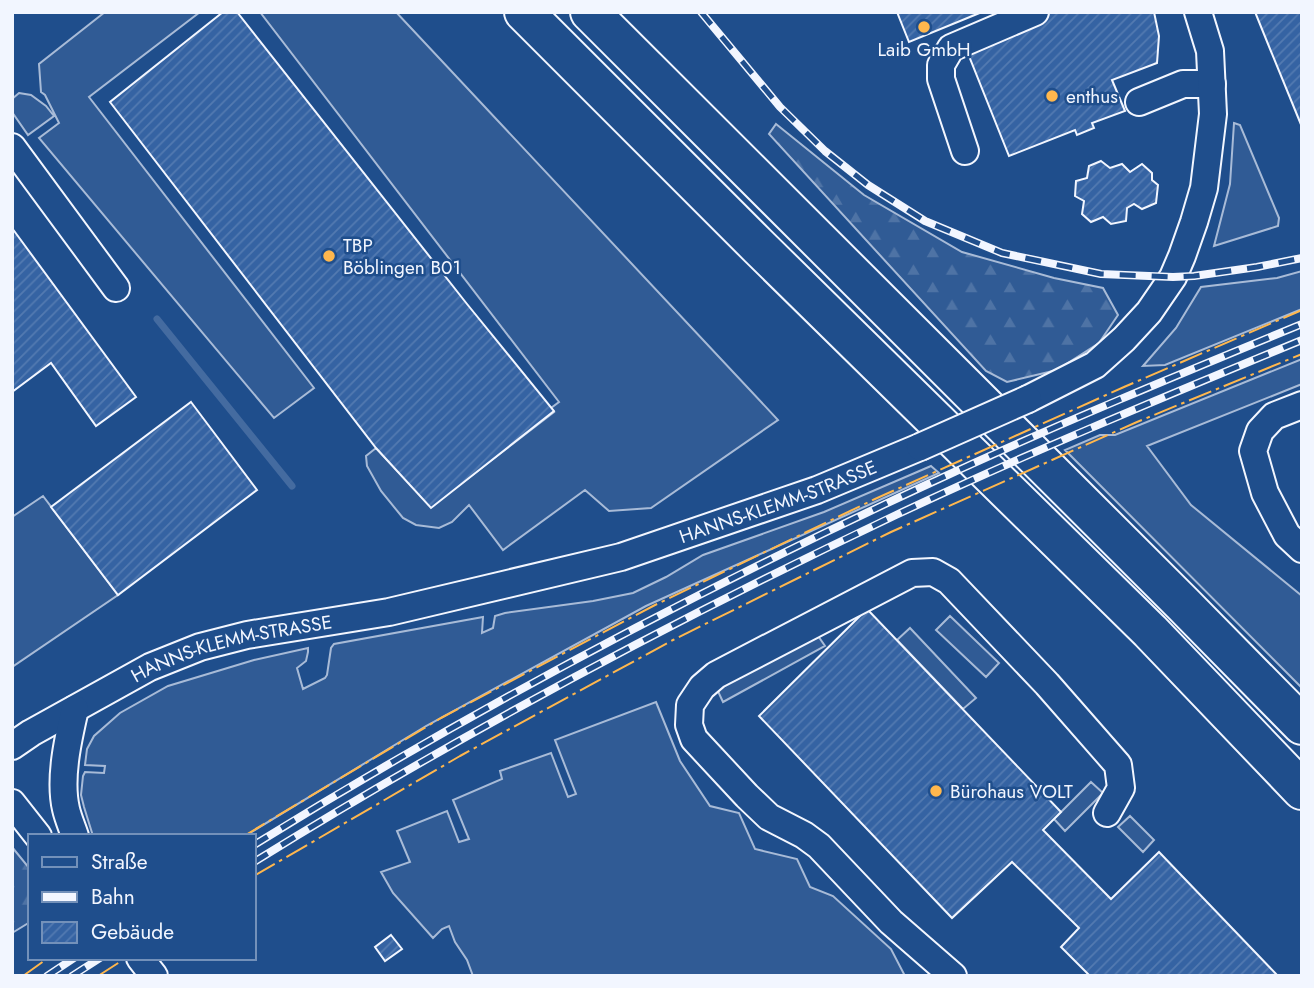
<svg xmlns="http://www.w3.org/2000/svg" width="1314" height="988" font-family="Jost,sans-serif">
  <defs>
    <pattern id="forest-firs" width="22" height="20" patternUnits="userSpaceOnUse" patternTransform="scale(1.75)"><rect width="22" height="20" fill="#305b95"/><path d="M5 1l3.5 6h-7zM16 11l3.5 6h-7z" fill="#4e73a5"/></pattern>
    <pattern id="building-hatch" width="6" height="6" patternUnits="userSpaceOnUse" patternTransform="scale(1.75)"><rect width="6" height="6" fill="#3563a3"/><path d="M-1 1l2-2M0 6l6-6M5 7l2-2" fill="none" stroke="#537ab1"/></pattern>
  </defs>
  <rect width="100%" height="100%" fill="#1f4e8c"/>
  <path fill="#305b95" stroke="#a8bbd7" stroke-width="2" d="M105,12H200L89,97L314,388L274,418L39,138L59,123L45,95L41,92L39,64Z
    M260,12H396L778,420L651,508L609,511L585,490L503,550L469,505L452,522L439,528L416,525L403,518L381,491L367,466L366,456L376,448L431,507L554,412L551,408L559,402Z
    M19,93L31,95L46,106L54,116L28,135L12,112V99Z
    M1234,123L1240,125L1279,218L1278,226L1214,246L1230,184Z
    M1302,271V309L1165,365L1143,366L1176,328L1201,287L1277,278Z
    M1302,359V384L1147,446L1191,505L1302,596V688L1065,450L1100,435H1115Z
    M931,466L939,473L646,606L426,726L245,836H93L84,807L81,795L83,776L85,772L104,773L105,766L85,765L87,749L94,736L120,713L168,686L254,660L308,648V652L306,661L297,668L303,689L325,678L327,675L331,648L334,644L483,617L482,633L493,628L495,616L505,613L593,601L633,593L666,577L703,555L824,512Z
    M43,496L118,595L12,667V517Z
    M950,616L999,663L986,677L936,630Z
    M910,628L976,698L963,709L897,640Z
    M816,633L825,646L723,702L716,687Z
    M656,702L680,761L710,806L739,813L755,849L797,859L810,887L833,896L891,949L905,976H473L467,960L455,942L449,926L442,929L433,938L393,893L381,872L410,862L397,831L447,811L459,842L469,839L453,800L502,779L500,771L551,753L568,797L576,794L555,740Z
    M1091,782L1103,793L1065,831L1054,819Z
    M1130,816L1154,840L1143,852L1118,827Z"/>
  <path fill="url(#forest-firs)" stroke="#a8bbd7" stroke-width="2" d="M776,124L864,195L962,252L1054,278L1103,288L1118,315L1099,343L1057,370L1007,382L986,371L769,134Z
    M12,847L30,869V922L12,933Z"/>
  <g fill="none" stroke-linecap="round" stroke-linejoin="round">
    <path stroke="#446ba0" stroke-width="7" d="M157,319L292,486"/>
  </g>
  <path fill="url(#building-hatch)" stroke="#f2f6ff" stroke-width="2" d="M223,12H237L467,304L554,411L431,508L376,448L110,102Z
    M897,12H982L909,42Z
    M1050,12H1154L1159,36L1157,63L1112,80L1125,111L1092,123L1094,128L1077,135L1075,130L1009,156L965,46Z
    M1255,12H1302V127L1268,44Z
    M1101,161L1110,168L1122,164L1130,172L1142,164L1152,173V180L1158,185L1156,203L1142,209L1134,204L1127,208L1126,221L1111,224L1103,217L1091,222L1082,214L1084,201L1075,196L1076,181L1087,178L1089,166Z
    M12,228L136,397L96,426L51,363L12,392Z
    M191,402L257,490L118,595L51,507Z
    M867,609L1061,812L1043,830L1111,899L1159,852L1278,976H1090L1061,947L1079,928L1012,862L952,918L759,716Z
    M391,935L402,949L385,961L375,947Z"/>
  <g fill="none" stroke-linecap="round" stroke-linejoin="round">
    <g stroke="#f2f6ff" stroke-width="30">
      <g id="minor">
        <path d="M1139,102L1183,84H1212"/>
        <path d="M12,147L116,288"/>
        <path d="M965,151L941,79V65L951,48L1035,12"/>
        <path d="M1028,399L1095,365L1124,339L1149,312L1173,277L1182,256L1194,222L1204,188L1213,114L1210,51L1198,12"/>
        <path d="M1302,405L1274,416L1260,431L1253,451L1265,493L1287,535L1302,549"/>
        <path id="s1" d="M12,746L31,733L150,667L200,647L247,635L389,612L621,557L817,490L920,447"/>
        <path d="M12,803L38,836"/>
        <path d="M75,836C72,827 68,818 66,809C59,779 68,739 75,709"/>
        <path d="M140,958L154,976"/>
        <path d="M953,976L891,922L819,846L804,835L769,817L747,796L694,739L689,725L690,705L702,687L716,675L912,573L933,572L949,581L1047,684L1118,765L1121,788L1107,813"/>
      </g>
    </g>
    <g stroke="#f2f6ff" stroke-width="42">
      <path id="highway" d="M524,12L759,247L1150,631L1302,790
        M590,12L1183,604L1302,725"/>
    </g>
    <use href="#minor" stroke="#1f4e8c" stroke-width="26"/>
    <use href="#highway" stroke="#1f4e8c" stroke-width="38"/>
    <g stroke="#f2f6ff" stroke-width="8">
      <path id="rail" d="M701,12L780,107L825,151L868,185L925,221L1002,253L1101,274L1173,277L1194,276L1257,267L1302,258
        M254,845C474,709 704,587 939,479C1058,424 1180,374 1302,324
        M254,862C461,734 676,619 896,515C1030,452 1166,396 1302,340
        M47,976L74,958
        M72,976L100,958"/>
    </g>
    <use href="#rail" stroke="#1f4e8c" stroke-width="5" stroke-dasharray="16" stroke-linecap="butt"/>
    <g stroke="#f2f6ff" stroke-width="30" stroke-linecap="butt">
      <path id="minor-bridge" d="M920,447L1028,399"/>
    </g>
    <use href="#minor-bridge" stroke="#1f4e8c" stroke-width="26"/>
    <path stroke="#ffb74d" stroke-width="2" stroke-dasharray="24 5 3.5 5" stroke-linecap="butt" d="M244,836L441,718L655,605L875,499L1124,387L1302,310
      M254,876L460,756L673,640L891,532L1137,422L1302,354
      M23,976L48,958
      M98,976L126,958"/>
  </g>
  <g fill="#ffb74d" stroke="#1f4e8c" stroke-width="2.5">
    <circle cx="924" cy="27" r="7"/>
    <circle cx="1052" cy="96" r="7"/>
    <circle cx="329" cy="256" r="7"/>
    <circle cx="936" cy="791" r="7"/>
  </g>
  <g text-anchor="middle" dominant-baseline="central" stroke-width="5" stroke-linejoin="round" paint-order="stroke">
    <g font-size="19" fill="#f2f6ff" stroke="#1f4e8c" text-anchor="start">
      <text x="924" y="49" text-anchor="middle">Laib GmbH</text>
      <text x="1066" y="96">enthus</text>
      <text x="343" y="245">TBP<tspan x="343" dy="22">Böblingen B01</tspan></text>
      <text x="950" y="791">Bürohaus VOLT</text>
    </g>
    <g font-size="19" fill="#f2f6ff" stroke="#1f4e8c">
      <text stroke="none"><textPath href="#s1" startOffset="810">HANNS-KLEMM-STRASSE</textPath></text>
      <text stroke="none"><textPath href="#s1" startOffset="243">HANNS-KLEMM-STRASSE</textPath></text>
    </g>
  </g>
  <rect width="1314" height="988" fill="none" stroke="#f2f6ff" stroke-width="28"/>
  <rect x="28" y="834" width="228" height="126" fill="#1f4e8c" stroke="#7391ba" stroke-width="2"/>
  <rect x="42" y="857" width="35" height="10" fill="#1f4e8c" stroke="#7391ba" stroke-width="2"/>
  <text x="91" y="869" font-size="21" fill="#f2f6ff">Straße</text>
  <rect x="42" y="892" width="35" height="10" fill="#f2f6ff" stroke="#7391ba" stroke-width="2"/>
  <text x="91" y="904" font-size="21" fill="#f2f6ff">Bahn</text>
  <rect x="42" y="922" width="35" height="21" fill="url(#building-hatch)" stroke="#7391ba" stroke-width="2"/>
  <text x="91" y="939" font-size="21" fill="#f2f6ff">Gebäude</text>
</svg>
